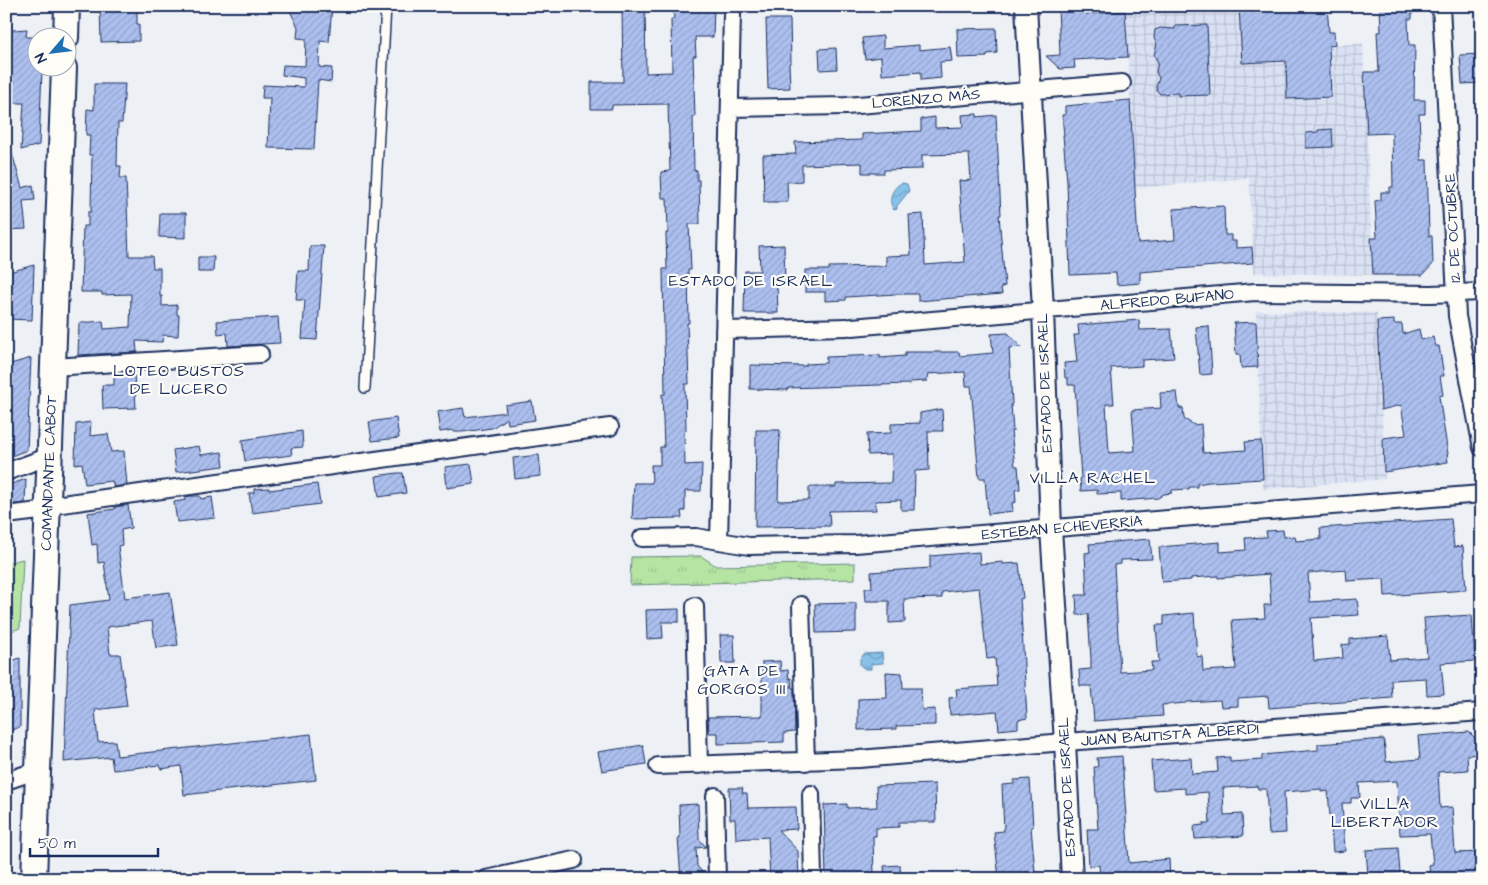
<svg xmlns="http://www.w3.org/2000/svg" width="1488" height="885" font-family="'Architects Daughter',sans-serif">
  <defs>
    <pattern id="industrial-grid" width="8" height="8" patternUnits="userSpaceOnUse" patternTransform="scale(1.25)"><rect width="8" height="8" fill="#dae1f3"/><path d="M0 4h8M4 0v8" fill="none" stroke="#bac1d3"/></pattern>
    <pattern id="park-tufts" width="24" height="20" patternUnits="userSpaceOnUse" patternTransform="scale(1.25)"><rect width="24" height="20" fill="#b6e4a3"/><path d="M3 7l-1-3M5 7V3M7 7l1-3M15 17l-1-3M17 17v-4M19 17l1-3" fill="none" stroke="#9cc48f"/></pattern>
    <pattern id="water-waves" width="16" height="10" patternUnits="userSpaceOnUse" patternTransform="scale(1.25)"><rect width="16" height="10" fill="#88c1e7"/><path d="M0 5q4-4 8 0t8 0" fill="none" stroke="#6e9dbe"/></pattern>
    <pattern id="building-hatch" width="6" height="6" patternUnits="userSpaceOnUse" patternTransform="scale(1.25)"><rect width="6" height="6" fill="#acbfee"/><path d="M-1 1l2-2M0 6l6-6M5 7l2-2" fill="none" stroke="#93a4ce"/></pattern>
  </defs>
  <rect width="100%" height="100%" fill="#edf0f5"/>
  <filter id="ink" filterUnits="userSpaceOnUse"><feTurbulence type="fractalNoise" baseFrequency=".02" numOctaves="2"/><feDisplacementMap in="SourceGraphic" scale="10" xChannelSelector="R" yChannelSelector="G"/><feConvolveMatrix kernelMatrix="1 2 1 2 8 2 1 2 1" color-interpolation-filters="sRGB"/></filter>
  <g filter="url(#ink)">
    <path fill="url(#industrial-grid)" d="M1125,6H1327L1329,46L1363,43L1373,275L1254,273L1249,178L1135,188Z
      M1256,311L1377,313L1385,479L1263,489Z"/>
    <path fill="url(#park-tufts)" stroke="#688a80" d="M701,556L716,566L855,563V579L630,585L631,557Z"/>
    <path fill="#b6e4a3" stroke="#688a80" d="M23,559L20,628L6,633V563Z"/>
    <path fill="url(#water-waves)" stroke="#5c87b0" d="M902,183L907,184L909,191L897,206V209L894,210C887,201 892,187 902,183Z
      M882,653L883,663L871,664V669H865L860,665V659L864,654Z"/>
    <path fill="url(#building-hatch)" stroke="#1b2f5e" d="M100,6H137V24H139V41L101,42Z
      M306,6H332L329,42L320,41L319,67L332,68L331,82L318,80L314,149L268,148L270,98H262L263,85L304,87V78L282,75L283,65L305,66L306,39L297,38L298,27L288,7L306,8Z
      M622,6H645L646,73L672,72L671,19H674L673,10H693V6H714L713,37H695L696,56H693L695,117H693L694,171L697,170V180H699L700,224H689L691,270H688L689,323H687L689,384H685L686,430H684L685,465L702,464L701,491H685V511H681L682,518L632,519L634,483H652L651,465H660V447H664L662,394H665L663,269H667L666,233H668L667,198H662L661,172L670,171L668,104L612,105V109H591V82H623Z
      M1058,6H1086V14L1125,11L1128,57L1074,60L1075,68L1060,69L1046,56L1060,55Z
      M1239,6H1327L1329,32H1334L1335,45L1329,46L1331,97L1287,99L1286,61L1242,63Z
      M1380,6H1412V19H1408L1409,45H1415L1414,100H1425V114H1419L1421,160H1427L1429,236H1432L1433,264L1423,275H1373L1371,238H1377L1375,201L1381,200V192H1390V187H1393L1392,133L1367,134L1364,72H1379L1377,32H1381Z
      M766,19H790L791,63H789L790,88L768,89Z
      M1207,25L1210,95L1178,96V93L1160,94L1157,91L1156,87L1159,78L1156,72L1158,62L1154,55L1157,45L1154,38L1155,30L1160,28L1175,29V26Z
      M996,28L997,53L987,54V57L958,58L957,29Z
      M27,29L26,37H38V69H42L39,145L21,150L24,103H6V68H9L12,30Z
      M883,36V48L919,45V50L950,47L952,61L940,62L941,78L921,80V72L882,75L881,57L865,59L862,38Z
      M836,48L837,69L820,70L819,49Z
      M1482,54V83L1462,84L1460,55Z
      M94,84H125L122,123H118L117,166H121L120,178H126L129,256H152L153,268H160V296H162V306L177,305V315H179L178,336L163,335L162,342L136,341L137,352L78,355L79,323L103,321L104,329L130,327L131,294L102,295V292H81L83,226H88V212H91L92,155H89L90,135H86L87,109L94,110Z
      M1130,100L1138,243L1175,240L1173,209L1224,206L1225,235H1231V241H1236V248L1252,247L1253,263L1140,272V283L1117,285L1116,273L1070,275L1067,182L1063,135H1064L1062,115H1065V106Z
      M977,114V117L996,115L1001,215H999L1005,286L1001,287L1002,294L918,301V294H896L846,297V300L825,301V292H805V270H829V267L886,266V256L911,255L909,215L923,214L925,265L965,262L959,181L971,180L969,154L922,155V169L884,170V173H862V163L802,165V181L787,182L788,202H764L763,155L796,154L795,142L862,140V134L921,131V119L935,117V128L963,127L962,115Z
      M1332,129L1333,147L1306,148V133L1318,132V130Z
      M10,146L22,188L33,185L35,200L23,201L26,229L6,230V147Z
      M160,213H186V238L159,237Z
      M784,245L785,283H777L778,313H744L745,271H760L759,246Z
      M310,246H324L317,340L302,339L305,300H296L298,271H309Z
      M198,257H214L213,272H198Z
      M34,265L32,320L6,319V273Z
      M278,317L280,343L228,346L227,333L218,334L217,321Z
      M1139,320L1140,330L1171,329L1174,358L1142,360V366L1111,368L1114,404H1106L1109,453L1135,451L1132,410L1161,408L1160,393L1177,392L1179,408H1183L1184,419L1194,425L1201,424L1203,453L1246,450L1245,442L1261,441L1263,479L1209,482L1197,484V487H1189V489L1172,490V493L1164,494L1158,498L1121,501V493L1097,494V490L1081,491L1080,478H1081L1075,385H1068V378H1065L1064,363L1077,362L1074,335H1079L1078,325Z
      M1394,320V324H1402L1403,334L1419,329L1421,340L1433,337L1435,346H1439L1444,376H1440L1443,395L1439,396L1448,454L1447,455L1448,462L1384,472L1383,438L1406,435L1401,405L1381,410L1377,321Z
      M1256,322L1258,367L1241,368L1240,354H1236L1234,323Z
      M1209,326L1212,374L1200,375L1196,327Z
      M1008,333L1021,347L1009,348L1012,404H1011L1013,431H1011L1015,466H1018L1020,489L1015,490L1016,502L1012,503L1013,511L988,514L985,478H979L971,386H966L965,372L928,374L927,381L910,382V384L788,388V390L750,389V365L806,366V364L826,363V357L880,355V358L905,356V352H959L960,356L993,353L991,334Z
      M31,358L27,450L6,458L7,365Z
      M134,372L136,408L103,409L102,385H114V373Z
      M532,401L535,420L508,424L507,418L492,428L462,432H453V430L440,432L437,412L463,408L465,417L506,412L505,405Z
      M942,409L943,431H928L929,470L915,471L914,510H901V500L875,501L876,510L829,511L830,526L755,527L756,430H780L778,501L809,500V487H836V484L891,483L892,454L868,455L867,434L891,433V424L920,423V413Z
      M396,418L399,438L372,441L369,422Z
      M91,422L90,436L108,434L111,452L124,451L127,485L114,487L112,481L85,484L82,463L75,464L76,424Z
      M302,431L303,447L291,448L292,455L245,461L242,440Z
      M199,446L201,455L222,452L224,466L176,472L173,450Z
      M539,455L541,476L515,479L513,458Z
      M471,464L474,484L447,488L445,467Z
      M397,473H403L406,493L379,497L376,476Z
      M26,479L25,503L6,505V486Z
      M317,484L320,504L252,513L249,493H254V489L269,488V490Z
      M191,496H200L201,499L212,497L215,518L177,522L174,502L186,500V497Z
      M128,505L131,528L121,530L122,545L118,546L125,598L170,592L178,645L156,648L152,621L107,627L110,654H120L127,706L95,710L98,742L115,741L117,756L311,734L316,780L184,795L181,766L161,769L160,765L113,770L111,757L64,762L70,605L109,600L104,562L98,563L97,544L92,545L88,513L115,509V507Z
      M1451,519L1454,547L1463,546L1466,590L1385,596L1384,579L1347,581L1346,570L1308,573L1310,602L1357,599L1359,615L1311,618L1314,661L1343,658L1342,645L1350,644V639L1388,636L1390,660L1427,657L1424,618L1472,615L1475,661L1441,663L1444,694L1427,695L1426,678L1391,680L1392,698L1269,708L1268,696L1238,698V706L1221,707L1220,700L1186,702V703L1162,705L1163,716L1094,721L1091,686H1080L1079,670L1091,669V659L1088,614L1077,615L1076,595H1087L1085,553L1090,552L1089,544L1150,539L1152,559L1121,560V564L1114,565L1120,672L1152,670L1151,662H1159L1156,625H1164V616L1194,613L1197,657L1202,656L1203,671L1236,669L1232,620L1265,618L1264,605H1271L1269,574L1218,578V576L1191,578V580L1162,582L1159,547L1220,542V552L1246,550L1245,538L1267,537L1266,531L1283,530L1284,537L1295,536L1296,541L1321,539L1320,528Z
      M979,552L980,564L1003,562V564L1019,563L1023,598L1020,599L1021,612L1027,718L1018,720V728L999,730L997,711L950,715L949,698L957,697L956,689L997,686L995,658L987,659L979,588L942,592V598L904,599L905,622L889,623V601H866L865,588H872L871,572L930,568V556Z
      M856,603V632L816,633L815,604Z
      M679,609V622H662L663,638L647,639L646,610Z
      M720,635H734L735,663H721Z
      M20,658V727L6,732V663Z
      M780,661L781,671L788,670L789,679L791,678L792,688H794L795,732L784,733V742L718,744V733H709L708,717L762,716V662Z
      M886,672L902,673L903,688H921L922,710L935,709V725L896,726V729L858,730V699L887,698Z
      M1469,732L1481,744L1482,754L1467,755L1468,770L1438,772L1440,808L1452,807L1455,853L1482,852V879H1430L1429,865L1433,864L1430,834L1400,835L1397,781L1359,783L1360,798H1351V803H1342L1345,851L1333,852L1328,791L1321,792V789L1284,792L1286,833L1269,834L1266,789H1258L1257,786L1223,788L1224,815L1242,814L1243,836L1195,839L1194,826L1204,825L1203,823H1210L1208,792L1185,794V788L1153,790L1151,761L1191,758L1192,774L1218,772L1217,758L1230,757V762L1262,760V755L1318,750V744L1384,739L1386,762L1420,759L1418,736Z
      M643,745L646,764L602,771L598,752Z
      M1122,756L1129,863L1169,859L1170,879H1100L1099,865L1089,866L1087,829H1098L1094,767H1098L1097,758Z
      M1030,779L1033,827H1031L1035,872L1025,873V879H999L994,832L1004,831L1002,785L1014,784V780Z
      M935,784L936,822H899V827L876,828V836H873L874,875L852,876V879H826L824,805L847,804V808L877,807L876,786Z
      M729,788H743L742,793H747L748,808L796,807L797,829L778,830L798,851L799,879H770L768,837L736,839L735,819H730Z
      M698,804L699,839L706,847L696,848L697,866L707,878L681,879L678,838H680L679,805Z
      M1398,848L1400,873L1368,875L1366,850Z
      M900,865L901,879H885L884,866Z"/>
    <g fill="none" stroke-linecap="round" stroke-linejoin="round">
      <g stroke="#1b2f5e" stroke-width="12">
        <path id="service" d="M365,388L386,6"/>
      </g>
      <g stroke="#1b2f5e" stroke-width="20">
        <path id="minor" d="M1441,6L1457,316L1482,448
          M730,108L846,106L1122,83
          M852,327L1255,292L1431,294L1482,292
          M724,330L847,327
          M53,367L260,354
          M6,472L50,456
          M48,506L610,427
          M6,515L48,510
          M642,538L696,537L749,546L855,544L1482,494
          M719,541L732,15
          M801,605L806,762
          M695,606L699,765
          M658,766L859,759L1065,742L1482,712
          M6,781L38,770
          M811,794L813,879
          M715,796L717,879
          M486,879L574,860"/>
      </g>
      <g stroke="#1b2f5e" stroke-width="24">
        <path id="tertiary" d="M1026,6L1043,310L1051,529L1065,742L1072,879"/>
      </g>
      <g stroke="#1b2f5e" stroke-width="28">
        <path id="secondary" d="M66,38L67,6
          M34,879L64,68"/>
      </g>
      <use href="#service" stroke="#fdfcf7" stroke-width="9"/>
      <use href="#minor" stroke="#fdfcf7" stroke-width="16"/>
      <use href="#tertiary" stroke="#fdfcf7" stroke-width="20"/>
      <use href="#secondary" stroke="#fdfcf7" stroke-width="24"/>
    </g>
  </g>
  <g text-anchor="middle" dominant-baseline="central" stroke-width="4.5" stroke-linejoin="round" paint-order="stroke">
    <g font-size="15" fill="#1b2f5e" stroke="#fdfcf7">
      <text transform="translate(926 99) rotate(-5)">LORENZO MÁS</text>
      <text transform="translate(1453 228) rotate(-93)">12 DE OCTUBRE</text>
      <text transform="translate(1167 300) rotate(-5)">ALFREDO BUFANO</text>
      <text transform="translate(1045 383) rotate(-92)">ESTADO DE ISRAEL</text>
      <text transform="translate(49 473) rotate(-88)">COMANDANTE CABOT</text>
      <text transform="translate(1062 528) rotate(-5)">ESTEBAN ECHEVERRÍA</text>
      <text transform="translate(1170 735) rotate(-4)">JUAN BAUTISTA ALBERDI</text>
      <text transform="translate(1067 787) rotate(-93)">ESTADO DE ISRAEL</text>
    </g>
    <g font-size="16" letter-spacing="1" fill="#1b2f5e" stroke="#fdfcf7">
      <text x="751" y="281">ESTADO DE ISRAEL</text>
      <text x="179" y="371">LOTEO BUSTOS<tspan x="179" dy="18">DE LUCERO</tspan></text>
      <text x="1093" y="478">VILLA RACHEL</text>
      <text x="742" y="671">GATA DE<tspan x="742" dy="18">GORGOS III</tspan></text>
      <text x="1385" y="804">VILLA<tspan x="1385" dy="18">LIBERTADOR</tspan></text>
    </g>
  </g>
  <rect width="1488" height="885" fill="none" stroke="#fdfcf7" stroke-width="25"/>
  <rect x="12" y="12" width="1463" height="860" fill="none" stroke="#1b2f5e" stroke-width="2" filter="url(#ink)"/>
  <g transform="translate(52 52) rotate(242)"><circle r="24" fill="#fdfcf7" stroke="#a3aaba"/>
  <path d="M0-4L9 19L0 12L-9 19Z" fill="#1f6fb2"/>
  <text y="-8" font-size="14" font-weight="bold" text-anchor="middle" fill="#1b2f5e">N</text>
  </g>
  <path d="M30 848v8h128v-8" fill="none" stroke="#1b2f5e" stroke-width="2.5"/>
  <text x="38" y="848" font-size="15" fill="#1b2f5e" stroke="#fdfcf7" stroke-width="4" paint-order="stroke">50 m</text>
</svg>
